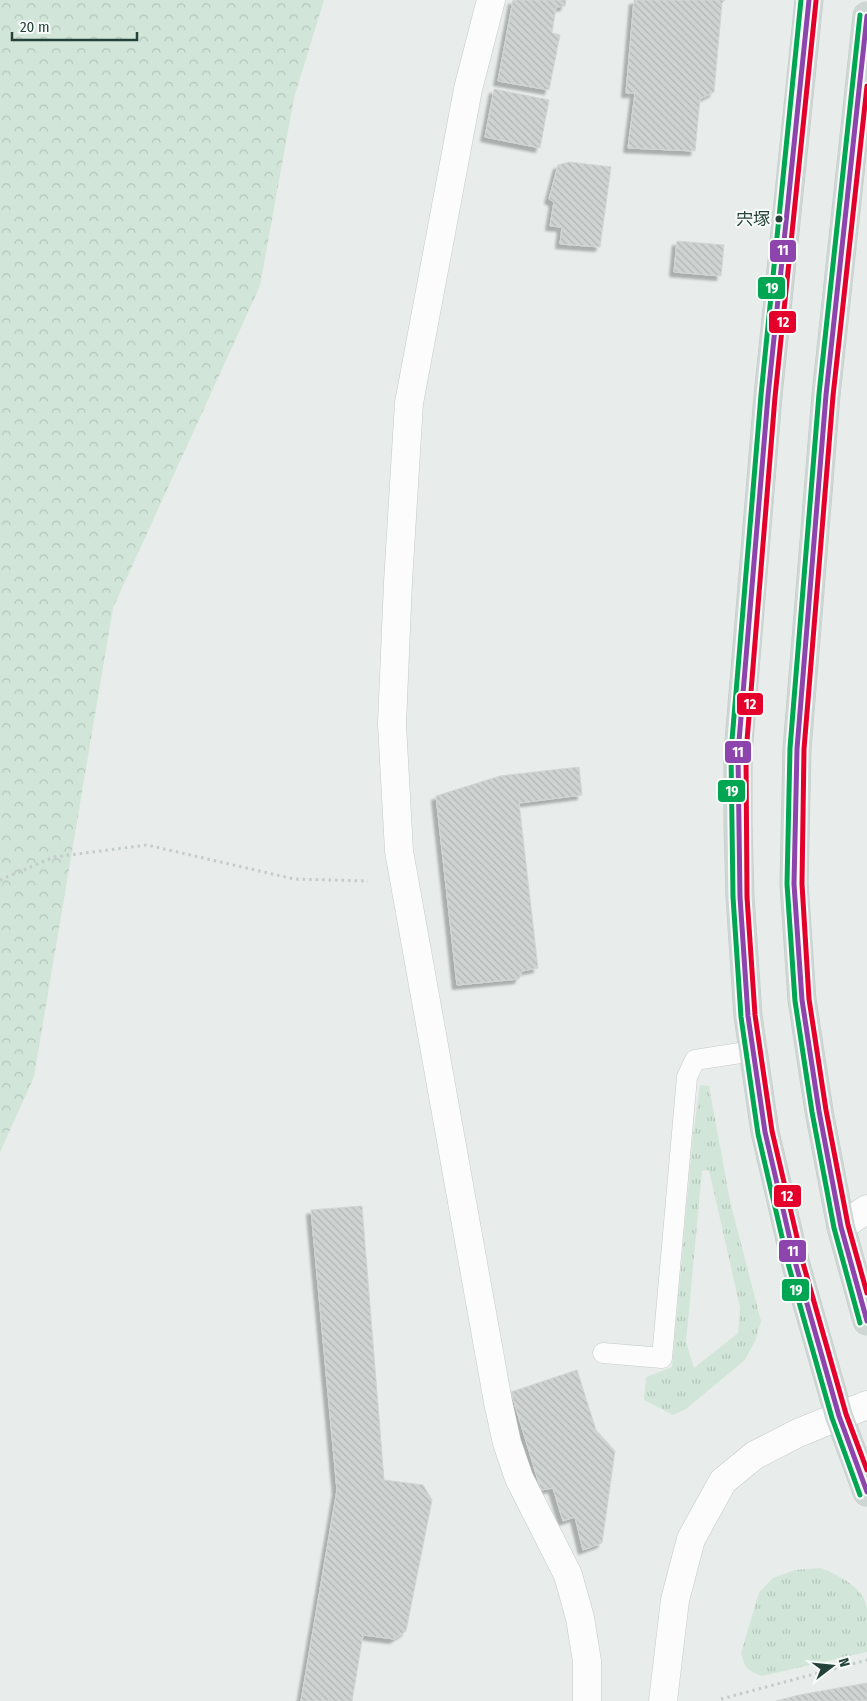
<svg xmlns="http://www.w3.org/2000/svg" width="867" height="1701" font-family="'Fira Sans Condensed','Noto Sans JP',sans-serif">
  <defs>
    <pattern id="grass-tufts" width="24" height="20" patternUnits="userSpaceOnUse" patternTransform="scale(1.25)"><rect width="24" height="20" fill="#d1e6d8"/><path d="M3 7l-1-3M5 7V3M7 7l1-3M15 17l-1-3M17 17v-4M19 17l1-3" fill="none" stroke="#b3c6ba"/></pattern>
    <pattern id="forest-crowns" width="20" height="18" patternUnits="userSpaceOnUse" patternTransform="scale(1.25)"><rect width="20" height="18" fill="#d1e6d8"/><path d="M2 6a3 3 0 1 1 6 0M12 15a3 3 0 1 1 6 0" fill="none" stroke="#b3c6ba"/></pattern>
    <pattern id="building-back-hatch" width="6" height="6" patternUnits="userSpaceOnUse" patternTransform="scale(1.25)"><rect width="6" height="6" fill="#cfd4d2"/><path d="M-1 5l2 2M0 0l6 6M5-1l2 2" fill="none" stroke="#b2b7b5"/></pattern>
    <filter id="shadow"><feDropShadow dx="-4.5" dy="4.5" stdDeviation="1" flood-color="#0004"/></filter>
  </defs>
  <rect width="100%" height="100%" fill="#e8edeb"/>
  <path fill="url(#grass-tufts)" fill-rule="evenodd" d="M700,1085L709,1086L730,1201L761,1321L756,1339L745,1360L686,1409L673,1415L644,1400L646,1377L672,1367L693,1135ZM709,1170L740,1307L738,1333L694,1368L686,1342L702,1171Z
    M821,1568C839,1576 863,1586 867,1608C867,1621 867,1638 867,1652L762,1676C747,1670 745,1669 741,1653L759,1592L773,1578L795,1570Z"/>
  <path fill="url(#forest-crowns)" d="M0,0H324L294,98L260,286L113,608L34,1077L0,1152Z"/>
  <path fill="url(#building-back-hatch)" stroke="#d1d6d4" filter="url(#shadow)" d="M513,0H566L565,6L556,7L552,33L560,35L549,90L498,81Z
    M634,0H725L722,3L714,92L700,99L695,151L628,148L635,93H626Z
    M494,89L549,100L540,148L485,137Z
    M569,162L611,167L600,247L560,244L562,227L550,226L554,202L549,199L558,165Z
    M677,241L724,245L721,276L674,272Z
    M579,767L582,795L519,803L538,968L522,971L519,979L457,985L436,796L500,776Z
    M362,1206L384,1480L423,1485L432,1500L406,1631L394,1639L363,1635L352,1701H301L337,1490L311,1210Z
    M577,1370L596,1430L615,1451L602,1543L583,1550L575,1517L563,1521L553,1488L541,1490L511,1392Z
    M867,1683V1701H776L799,1695Z"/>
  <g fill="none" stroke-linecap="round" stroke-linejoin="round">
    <g stroke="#c5cac8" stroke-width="21">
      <path id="service" d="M603,1353L662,1358L687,1077L695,1060L753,1051"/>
    </g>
    <g stroke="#c5cac8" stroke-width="29">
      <path id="minor" d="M491,0L468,89L409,403L398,582L392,724L399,851L498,1402L507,1443L519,1478L568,1575L580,1618L587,1661V1701
        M841,1227L867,1209"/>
    </g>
    <g stroke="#c5cac8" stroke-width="29">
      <path id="tertiary" d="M663,1701L675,1600L691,1539L723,1481L755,1455L798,1433L867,1405"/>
    </g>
    <g stroke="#c3ccc9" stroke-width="29">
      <path id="primary" d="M809,0L768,396L738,753V826L740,897L748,1016L765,1132L796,1265L839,1416L867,1492
        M867,16L826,395L797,749L794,884L802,1000L819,1111L841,1227L867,1321"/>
    </g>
    <path stroke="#c3ccca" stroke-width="3" stroke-dasharray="2.5 4" stroke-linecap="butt" d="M0,880L54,857L147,845L294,879L368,881
      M721,1699L867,1660"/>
    <use href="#service" stroke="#fcfcfc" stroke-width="20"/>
    <use href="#minor" stroke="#fcfcfc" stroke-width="28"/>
    <use href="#tertiary" stroke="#fcfcfc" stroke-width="28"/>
    <use href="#primary" stroke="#cfd7d5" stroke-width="28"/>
    <g stroke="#f7fbf9" stroke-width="9">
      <path id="bus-1" d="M809,0L768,396L738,753L740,897L748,1016L765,1132L796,1265L839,1416L867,1492
        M867,16L826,395L797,749L794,884L802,1000L819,1111L841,1227L867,1321"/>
    </g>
    <g stroke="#f7fbf9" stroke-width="9">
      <path id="bus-2" d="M801,0L761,395L731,752L733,897L741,1017L758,1134L789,1267L832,1418L860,1495
        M860,15L819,394L790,748L787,884L795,1001L812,1112L834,1228L860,1323"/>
    </g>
    <g stroke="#f7fbf9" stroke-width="9">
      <path id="bus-3" d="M816,1L775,397L746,753L747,897L755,1015L772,1131L803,1263L846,1414L867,1470
        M867,86L833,396L804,749L802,884L809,999L826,1110L848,1225L867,1293"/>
    </g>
    <use href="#bus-1" stroke="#8e44ad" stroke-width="5"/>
    <use href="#bus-2" stroke="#00a651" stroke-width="5"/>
    <use href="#bus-3" stroke="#e4002b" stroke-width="5"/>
  </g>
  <circle fill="#24423a" stroke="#f7fbf9" stroke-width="2" cx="779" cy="219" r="4.5"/>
  <g text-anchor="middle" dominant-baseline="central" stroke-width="4" stroke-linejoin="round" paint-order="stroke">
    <g font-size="17" fill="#24423a" stroke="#f7fbf9" text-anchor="end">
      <text x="770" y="219">宍塚</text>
    </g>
  </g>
  <g stroke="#f7fbf9" stroke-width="2">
    <rect x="769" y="239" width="28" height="24" rx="5" fill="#8e44ad"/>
    <rect x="757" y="276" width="29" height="24" rx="5" fill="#00a651"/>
    <rect x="768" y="310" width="29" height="24" rx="5" fill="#e4002b"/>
    <rect x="736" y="692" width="28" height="24" rx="5" fill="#e4002b"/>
    <rect x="724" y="740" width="28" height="24" rx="5" fill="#8e44ad"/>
    <rect x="717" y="779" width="29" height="24" rx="5" fill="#00a651"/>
    <rect x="773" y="1184" width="29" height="24" rx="5" fill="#e4002b"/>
    <rect x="778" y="1239" width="29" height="24" rx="5" fill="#8e44ad"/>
    <rect x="781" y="1278" width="29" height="24" rx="5" fill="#00a651"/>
  </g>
  <g font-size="14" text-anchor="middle" font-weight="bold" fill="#fff">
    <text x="783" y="255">11</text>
    <text x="772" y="293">19</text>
    <text x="783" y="327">12</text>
    <text x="750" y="709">12</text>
    <text x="738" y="757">11</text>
    <text x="732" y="796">19</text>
    <text x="787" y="1201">12</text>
    <text x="793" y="1256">11</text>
    <text x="796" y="1295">19</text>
  </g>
  <g transform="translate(832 1666) rotate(74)" stroke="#f7fbf9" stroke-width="4" paint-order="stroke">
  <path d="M0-4L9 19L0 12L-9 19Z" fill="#24423a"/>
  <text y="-8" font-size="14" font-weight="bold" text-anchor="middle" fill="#24423a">N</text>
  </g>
  <path d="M12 32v8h125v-8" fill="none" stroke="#24423a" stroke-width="2.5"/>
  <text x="20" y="32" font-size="15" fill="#24423a" stroke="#f7fbf9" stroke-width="4" paint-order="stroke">20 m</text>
</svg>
